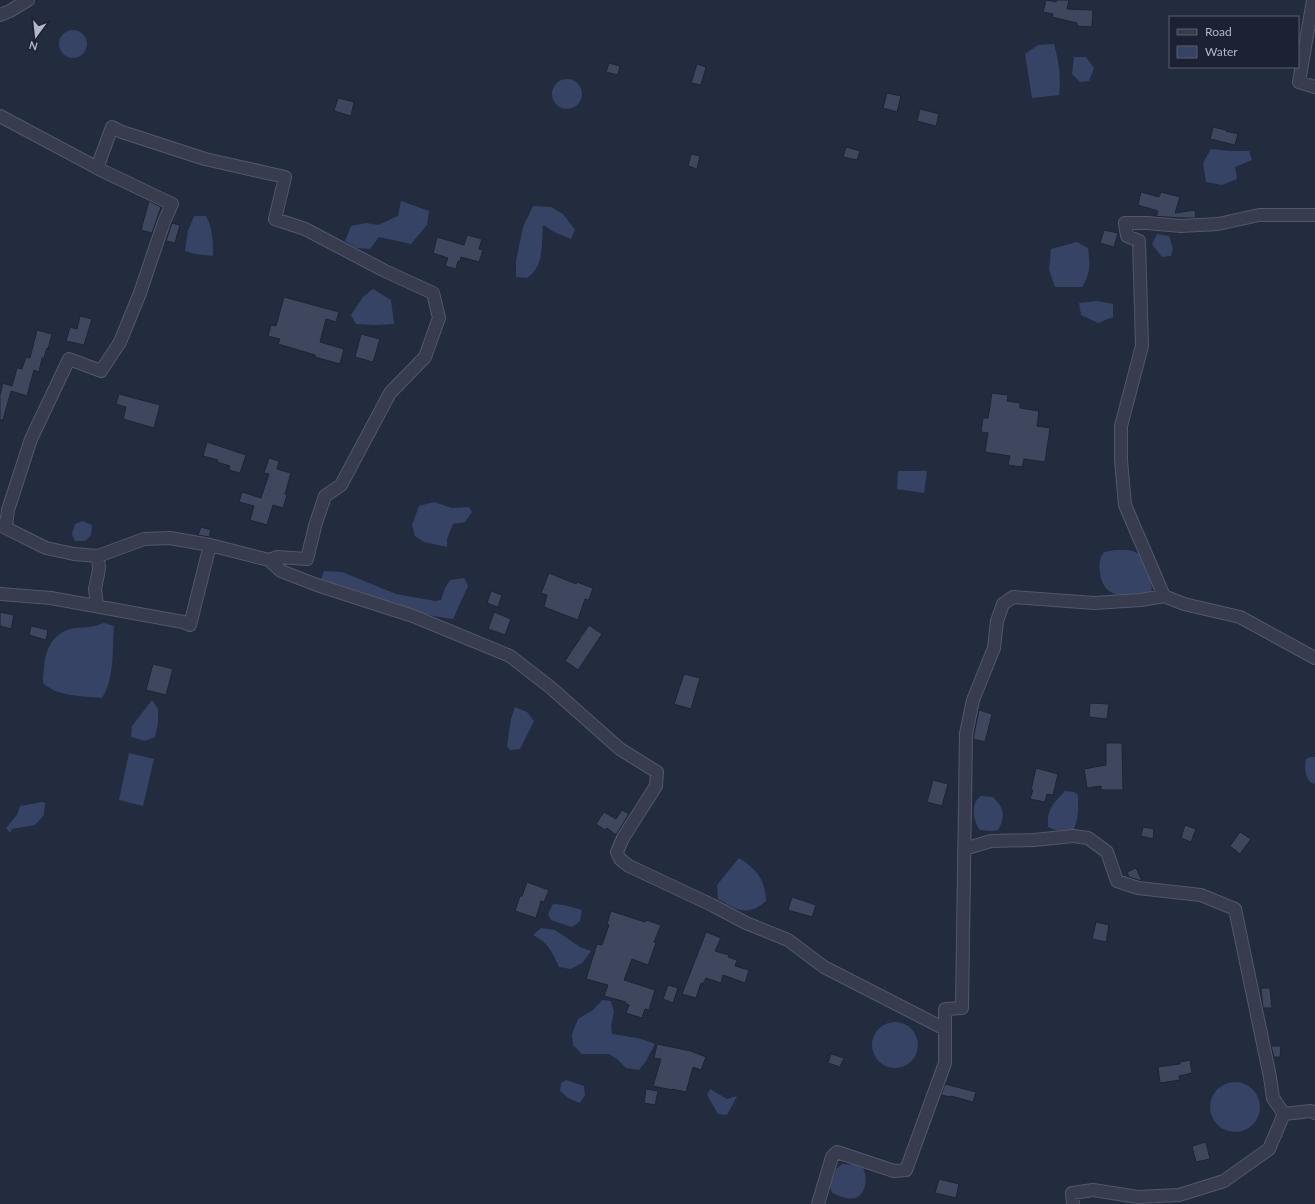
<svg xmlns="http://www.w3.org/2000/svg" width="1315" height="1204" font-family="Lato,sans-serif">
  <rect width="100%" height="100%" fill="#232b3e"/>
  <path fill="#364365" d="M59 44a14 14 0 1 1 28 0a14 14 0 1 1-28 0Z
    M1054,44C1059,62 1061,76 1059,95L1032,98L1025,54L1038,45Z
    M1074,57H1086L1094,68L1089,81L1080,82L1072,74Z
    M552 94a15 15 0 1 1 30 0a15 15 0 1 1-30 0Z
    M1211,149L1230,151H1249L1252,160L1235,167L1237,179L1222,185L1206,182L1203,163Z
    M401,201L429,211L427,225L411,244L379,237L370,249L357,248L345,241L351,226L366,223L378,225L398,216Z
    M533,206L551,207L563,214L575,230L571,239L554,232L543,225C541,244 545,266 527,278L516,277V261L523,227Z
    M194,216H206C213,229 213,242 213,256L195,254L185,251L188,231Z
    M1157,234L1169,236L1173,249L1171,256L1162,257L1152,244Z
    M1077,242L1088,248C1090,264 1091,273 1082,287H1055L1049,270L1051,249Z
    M373,289L391,300L394,324L375,325L356,324L351,315L363,297Z
    M1097,301L1113,304V317L1098,323L1081,315L1079,303Z
    M898,471H927L924,493L897,489Z
    M434,502L452,508L469,507L472,512L465,522L453,524L447,539V547L424,542L415,536L412,525L419,506Z
    M82,521L92,525L91,535L85,541H75L72,534L75,524Z
    M1116,550C1123,550 1131,549 1137,553C1147,560 1154,583 1151,593C1129,596 1104,602 1100,573C1099,565 1099,558 1104,552Z
    M324,571L342,572L396,594L435,601L441,600L445,588L450,580L464,578L468,586L453,619C414,615 369,596 332,584L321,579Z
    M104,623L114,626C112,649 115,678 102,698C83,696 58,697 43,683C44,661 45,637 70,629C76,627 83,628 89,627C94,626 99,625 104,623Z
    M152,700L158,709V724L155,737L145,741L131,737L132,726Z
    M515,707L527,712L534,721L520,749L510,750L507,746L511,719Z
    M129,753L154,759L143,806L119,800Z
    M1311,757H1315V784C1305,783 1304,767 1306,759Z
    M1065,791L1074,792L1078,795C1078,809 1079,816 1074,829C1064,833 1057,831 1048,827C1047,808 1053,804 1065,791Z
    M981,796L993,797C1004,808 1006,816 998,830L992,831L980,830C973,821 970,803 981,796Z
    M43,802L45,803L44,815L35,825L12,829L10,833L6,828L17,815L20,806Z
    M739,858C757,870 765,879 766,901C747,917 737,910 718,899L717,885Z
    M553,904L564,905L582,910L580,921L572,927L551,920L548,914Z
    M541,928L555,930L580,947L591,951L582,963L571,969L559,967C552,951 549,944 533,935Z
    M602,1000L611,1001L614,1012L611,1026L612,1034C628,1037 640,1037 655,1044L646,1061L639,1070L626,1068L617,1059L609,1054H582L573,1045L572,1034L578,1019L593,1010Z
    M872 1045a23 23 0 1 1 46 0a23 23 0 1 1-46 0Z
    M566,1080L584,1086L585,1095L580,1103L568,1098L560,1091L561,1083Z
    M1210 1107a25 25 0 1 1 50 0a25 25 0 1 1-50 0Z
    M710,1089L727,1099L737,1096L727,1115L718,1114L707,1095Z
    M842,1164L855,1165L863,1168C866,1174 866,1180 865,1186C860,1204 846,1199 832,1193L830,1186L836,1169Z"/>
  <path fill="#3f475e" stroke="#1e2435" d="M1046,0L1056,2V0H1069L1067,9L1093,10L1092,27L1077,26V23L1052,17L1053,14L1043,12Z
    M609,63L620,66L618,75L606,72Z
    M697,64L706,67L701,85L691,83Z
    M887,93L901,96L897,112L883,108Z
    M338,98L354,102L351,116L334,111Z
    M920,109L939,114L936,126L917,121Z
    M1213,127L1226,130V131L1238,134L1235,145L1210,139Z
    M846,147L860,151L857,160L843,157Z
    M691,154L700,156L697,169L688,166Z
    M1141,192L1159,197L1161,192L1180,197L1175,213L1195,210L1196,218H1181L1152,216L1157,215L1158,211L1138,205Z
    M149,201L161,207L152,233L141,230Z
    M172,223L180,225L175,243L166,241Z
    M1104,230L1118,233L1114,247L1100,243Z
    M467,235L482,239L479,249L483,250L479,262L461,257L460,262L458,261L456,269L445,266L448,258L433,253L437,237L464,245Z
    M284,297L339,312L336,322L326,319L320,342L344,349L340,364L315,357V355L278,344L280,339L268,336L271,325L276,326Z
    M80,316L92,319L84,345L66,341L70,327L77,329Z
    M37,330L52,334L48,349L47,348L44,358H42L39,372L34,370L27,396L11,391L3,420H0V395L3,383L12,386L17,368L22,369L26,357L30,358Z
    M361,334L380,339L373,362L355,357Z
    M992,393L1008,395L1007,401L1020,403V408L1039,411L1037,426L1050,428L1045,462L1024,459L1022,467L1008,465L1010,456L985,452L988,433L981,432L983,418H988Z
    M119,394L160,405L154,428L123,419L126,407L116,404Z
    M207,442L246,455L240,473L229,470L230,466L217,462L218,460L203,456Z
    M269,458L279,461L277,469L291,473L285,494L287,495L283,508L273,505L267,525L250,520L254,506L239,502L242,492L261,498L269,474L264,473Z
    M201,527L211,530L209,537L198,535Z
    M549,573L576,584L577,582L593,588L589,600L585,599L578,620L544,607L547,595L541,593Z
    M491,591L502,595L498,607L487,603Z
    M0,612L14,615L11,629L0,626Z
    M494,612L511,619L505,635L488,629Z
    M589,625L602,634L578,670L565,661Z
    M31,626L48,630L46,640L29,635Z
    M153,664L173,669L166,695L146,690Z
    M684,674L700,678L691,709L674,704Z
    M1090,703L1109,704L1107,719L1089,717Z
    M979,710L992,714L985,742L973,739Z
    M1106,743H1122L1123,790H1101V786L1087,788L1084,769L1106,765Z
    M1036,768L1058,774L1053,795L1047,794L1045,802L1030,799L1033,790H1031Z
    M933,780L948,784L942,806L927,802Z
    M622,810L629,814L616,835L607,828L605,830L596,824L604,812L616,819Z
    M1185,825L1196,829L1191,842L1181,838Z
    M1143,827L1154,829L1153,839L1141,836Z
    M1240,832L1251,839L1240,854L1230,846Z
    M1136,868L1142,881L1129,877L1127,872Z
    M527,882L549,890L544,902L541,901L536,918L515,911L520,896H522Z
    M792,897L816,905L812,917L788,910Z
    M611,911L645,922L646,920L661,925L654,942L656,943L648,965L632,959L624,980L655,990L649,1010L645,1009L642,1018L626,1013L629,1005L625,1003L626,1002L604,996L608,985L586,979L597,944L602,945L609,925L607,924Z
    M1096,922L1109,925L1106,942L1092,939Z
    M706,932L721,938L715,951L729,955L728,957L737,960L735,966L749,970L745,983L723,975L721,983L706,978L703,984L701,983L696,998L682,994Z
    M668,985L678,988L673,1003L663,999Z
    M1261,988H1270L1272,1008H1263Z
    M657,1044L691,1051L706,1057L701,1070L693,1067L686,1092L672,1089V1090L653,1086L661,1059L654,1058Z
    M1271,1046H1281L1280,1057H1274Z
    M831,1054L844,1058L840,1067L828,1063Z
    M1190,1060L1192,1073L1179,1076L1180,1080L1160,1083L1158,1067L1180,1064V1062Z
    M945,1084L976,1092L973,1102L951,1096L950,1097L941,1095Z
    M646,1089L658,1091L655,1105L644,1103Z
    M1206,1142L1210,1159L1196,1162L1192,1146Z
    M939,1179L959,1184L956,1198L935,1193Z"/>
  <g fill="none" stroke-linecap="round" stroke-linejoin="round">
    <g stroke="#525869" stroke-width="14">
      <path id="street" d="M1313,0L1299,82L1315,87
        M0,15L10,11L28,0
        M0,116L105,172L172,204L164,222L140,293L120,342L101,371L69,359L31,439L8,510L6,527
        M97,168L112,127L122,132L205,159L285,177L275,219L305,229L385,271L433,293L439,318L425,357L390,393L341,485L325,496L315,526L307,559L277,557L269,560
        M0,525L46,548L74,554L98,556L144,539L170,538L210,545L269,560L281,571L317,585L413,616L510,656L550,687L620,749L657,772L656,786L623,838L617,852L620,859L629,866L712,905L746,923L788,940L824,967L945,1029
        M0,594L51,598L183,622L190,625L210,545
        M1164,596L1125,505L1121,460V426L1142,346L1139,241L1127,236L1125,223H1147L1181,226L1218,224L1259,215H1315
        M97,606L95,589L99,569L98,556
        M964,849L991,841L1034,840L1073,836L1088,838L1107,852L1117,881L1138,888L1201,895L1235,909L1270,1077L1273,1098L1284,1114
        M818,1204L832,1157L837,1152L894,1171L906,1170L945,1063V1009L962,1008L966,734L973,700L994,648L997,621L1003,604L1013,597L1094,603L1141,600L1164,596L1184,604L1240,617L1315,658
        M1073,1204L1072,1193L1093,1190L1138,1197L1179,1195L1224,1181L1269,1149L1284,1114L1311,1111L1315,1113"/>
    </g>
    <use href="#street" stroke="#373d4e" stroke-width="12"/>
  </g>
  <rect x="1169" y="16" width="130" height="52" fill="#1c2233" stroke="#585e6f"/>
  <rect x="1177" y="29" width="20" height="6" fill="#373d4e" stroke="#585e6f"/>
  <text x="1205" y="36" font-size="12" fill="#b3b8c9">Road</text>
  <rect x="1177" y="46" width="20" height="12" fill="#364365" stroke="#585e6f"/>
  <text x="1205" y="56" font-size="12" fill="#b3b8c9">Water</text>
  <g transform="translate(36 36) rotate(195)" stroke="#1c2233" stroke-width="3" paint-order="stroke">
  <path d="M0-3L7 15L0 10L-7 15Z" fill="#b3b8c9"/>
  <text y="-6" font-size="11" font-weight="bold" text-anchor="middle" fill="#b3b8c9">N</text>
  </g>
</svg>
